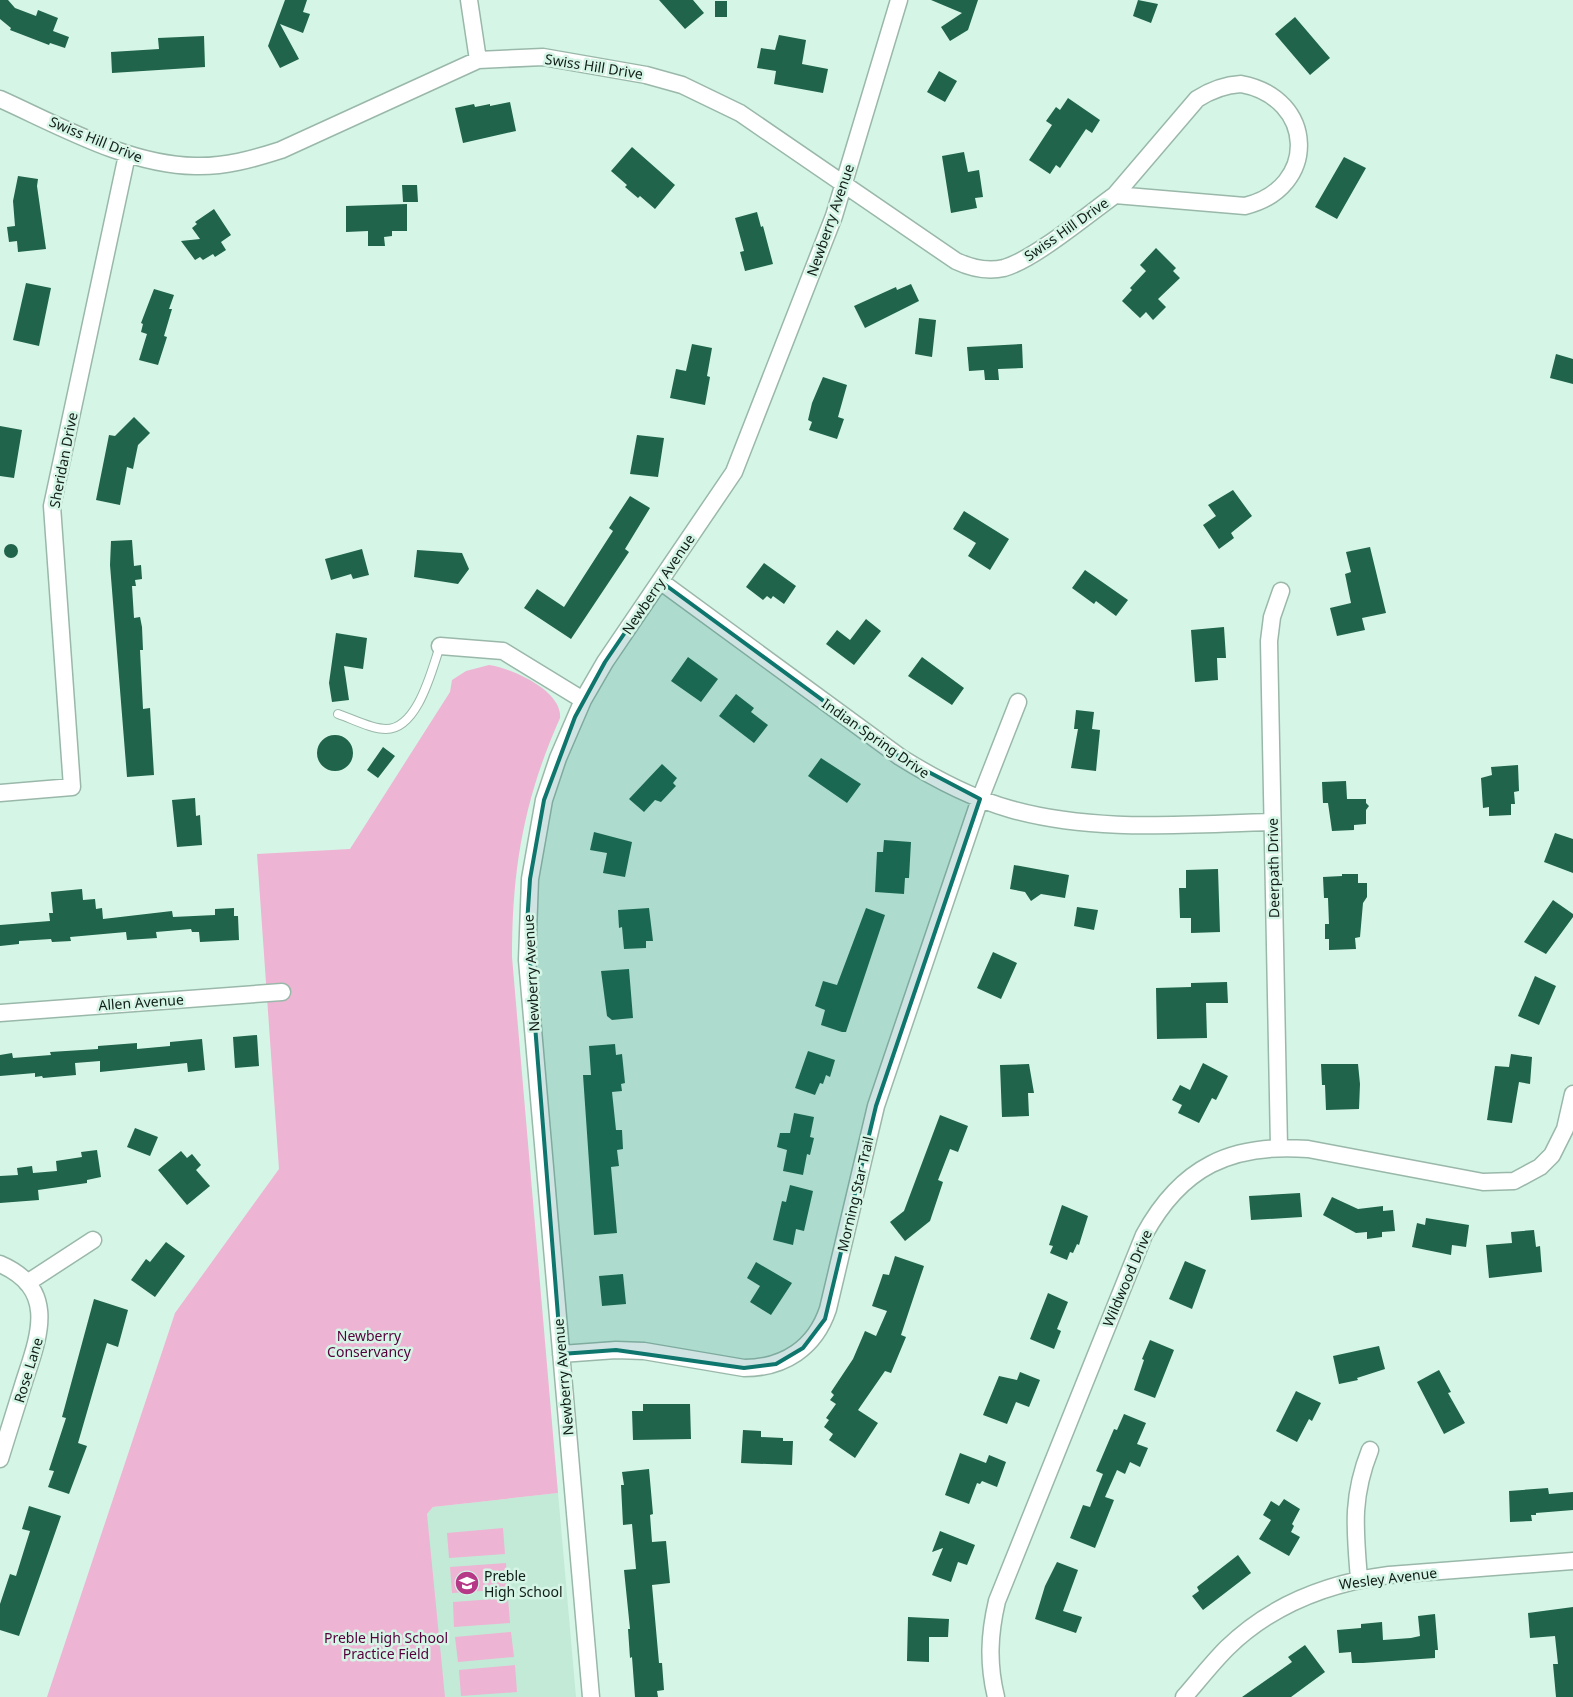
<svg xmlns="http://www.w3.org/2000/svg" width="1573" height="1697" font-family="'Noto Sans',sans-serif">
  <rect width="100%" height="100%" fill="#d5f5e6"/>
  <path fill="#c2ead7" d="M558,1493L576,1697H315L311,1652L433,1507Z"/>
  <path fill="#eeb4d3" d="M489,665C512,668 563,691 560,718C524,799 512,868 512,957L558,1493L433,1507L427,1514L445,1697H47L175,1313L279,1169L257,854L350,849L450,692L452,680L466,671Z
    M503,1528L505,1554L449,1558L447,1533Z
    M506,1563L508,1589L452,1593L450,1567Z
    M508,1598L510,1623L454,1627L453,1602Z
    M511,1632L514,1657L458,1662L455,1637Z
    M515,1665L517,1692L461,1696L459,1670Z"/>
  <path fill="#1f644b" d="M0,0H8L15,8L36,16L38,10L58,18L53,31L69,37L65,48L50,43L49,45L10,30L11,28L0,19Z
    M285,0H307L303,12L310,14L303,33L280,24L299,59L280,68L268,46Z
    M659,0H693L704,13L685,29Z
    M931,0H978L968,30L950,41L941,27L962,13Z
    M1138,0L1158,4L1151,23L1133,16Z
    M715,1H727V17H715Z
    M1295,17L1330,58L1310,75L1275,34Z
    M779,35L806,40L802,64L828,69L823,93L774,84L776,71L757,68L761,48L775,50Z
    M204,36L205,67L112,73L111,52L159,49L158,38Z
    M939,71L957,81L945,102L927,92Z
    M1068,98L1100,120L1092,133L1086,129L1060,168L1056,165L1050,174L1029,160L1052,125L1046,121L1056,107L1060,110Z
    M510,102L516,131L463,143L455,108L474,104L475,107L490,104V106Z
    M632,147L675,185L655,209L640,196L638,198L625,187L627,185L611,171Z
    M964,152L968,172L979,170L983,197L975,198L977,208L951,213L942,156Z
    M1344,157L1366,168L1337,219L1315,207Z
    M18,176L38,179L37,186L46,249L18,252L17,241L9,242L7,227L15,226L13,201Z
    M402,185H417L418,202H403Z
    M407,204V231H392V236L384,237L385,246H368V231L346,232V206Z
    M214,209L231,235L221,242L226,250L215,257L213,254L203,260L200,257L195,260L181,241L200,239L192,228L197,224L195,222Z
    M757,212L761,227L763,226L773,264L745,271L740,252L744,251L735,218Z
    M1156,248L1176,268L1173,271L1180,278L1158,299L1166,307L1153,320L1146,312L1140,318L1122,301L1132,290L1130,288L1146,271L1140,265Z
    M26,283L51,288L39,346L13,340Z
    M911,284L919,301L865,328L854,306L896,287L897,290Z
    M154,289L174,295L169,309H172L164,336L167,337L158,365L139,360L147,334L141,332L143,324L141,323Z
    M919,318L936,320L932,357L915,354Z
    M692,344L712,348L707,376L710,377L705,405L670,398L676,369L686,371Z
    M1022,344L1023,368L998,369L999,380H985L984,370L969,371L967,347Z
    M1556,354L1573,359V384L1550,378Z
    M823,377L847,385L838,417L844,419L837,439L809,430L812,422L808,420L812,403Z
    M134,417L150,433L138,445L133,469L127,467L120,505L96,500L109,435L115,436Z
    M0,426L22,430L14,478L0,476Z
    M637,435L664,438L658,477L630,474Z
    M1233,490L1252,516L1231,533L1234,538L1219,549L1203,525L1216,516L1208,505Z
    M630,496L650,508L625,549L629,552L571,639L524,608L537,589L564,607L613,531L609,528Z
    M964,511L1009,539L990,570L968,556L976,543L953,529Z
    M132,540L134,566L141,565L142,579L135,580L136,586H132L134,618L140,617L142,627L143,650H140L143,709L150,708L154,775L127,777L110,565L111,541Z
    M4 551a7 7 0 1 1 14 0a7 7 0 1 1-14 0Z
    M1370,547L1386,613L1362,618L1365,630L1337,636L1330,608L1351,603L1345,574L1351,572L1346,552Z
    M362,549L369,575L353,579L351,574L331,580L325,559Z
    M417,550L462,553L469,569L458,584L414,577Z
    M764,563L796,586L784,604L773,596L771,599L767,596L763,600L746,587Z
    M1085,570L1128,600L1116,616L1096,601L1094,604L1072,588Z
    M866,619L881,631L854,665L826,644L837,630L850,640Z
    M1224,627L1226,658H1217L1218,680L1195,682L1191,630Z
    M336,633L367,638L363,669L344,666L349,700L332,702L329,683Z
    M688,657L718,679L701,702L671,681Z
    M922,657L964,688L952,705L908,676Z
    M736,694L754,708L751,712L768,725L754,743L719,716Z
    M1076,710L1094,712L1092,729L1100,730L1096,771L1071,768L1078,729H1074Z
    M317 753a18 18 0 1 1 36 0a18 18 0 1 1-36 0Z
    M383,747L395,756L378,778L367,770Z
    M821,758L861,784L847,803L808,776Z
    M662,764L677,778L673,783L676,786L661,802L655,800L644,812L629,799Z
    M1518,765L1519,791L1514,792L1515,804H1511V815L1489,816V807L1483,808L1481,778L1492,775L1491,767Z
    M1346,781L1347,799H1366V803L1369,806L1366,810V824L1354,825V830L1332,831L1328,803H1323L1322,782Z
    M195,798L196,816L200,815L202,845L177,847L172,800Z
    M594,832L632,842L625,877L603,873L607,853L590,850Z
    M1555,833L1573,839V873L1544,862Z
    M884,840L911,842L909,878H905L904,894L875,892L877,852H883Z
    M1014,865L1069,875L1065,898L1041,894L1031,901L1025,892L1010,889Z
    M1218,869L1220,932L1191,933V918H1180L1179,888H1186V870Z
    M1342,874H1358V883H1367V897L1363,903L1360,937L1355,938L1356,949L1329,950V939H1325V924H1329L1328,898H1324L1323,877L1342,876Z
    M82,889L83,900L95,899L96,909L102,908L103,919L172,911L173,917L215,915V909L234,908V916H238L239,940L200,942L199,932H192L191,929L156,932L157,938L127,940L126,932L70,937L71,941L52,942L51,939L19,941V944L0,946V925L50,921L49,913H53L51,892Z
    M1553,900L1573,914V917L1546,954L1524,942Z
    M1077,907L1098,910L1094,930L1074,926Z
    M649,908L653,941H646V948L624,949L622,927L619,928L618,910Z
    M866,908L885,915L846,1032H842L821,1025L825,1010L815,1006L823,981L837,985Z
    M993,952L1017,963L1001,999L977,988Z
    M629,969L633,1018L612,1020L607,1016L601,971Z
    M1535,976L1556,986L1539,1025L1518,1016Z
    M1227,982L1228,1003H1206L1207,1038L1157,1039L1156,988L1191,987V983Z
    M257,1035L259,1066L235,1068L233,1037Z
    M202,1039L205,1070L188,1072L187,1063L100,1072V1061L75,1063L76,1075L43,1078L42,1076L35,1077V1073L0,1076V1055L12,1053L13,1058L51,1055L50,1052L98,1049V1046L137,1043V1049L170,1046V1042Z
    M615,1044L616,1055L622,1054L625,1083L621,1084L622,1091L612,1092L616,1130H622L623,1149L617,1150L619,1166L611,1167L617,1233L594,1235L583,1075H591L589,1046Z
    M808,1051L835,1060L830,1077L826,1075L823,1084L820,1083L815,1095L795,1088Z
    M1511,1054L1532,1057L1530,1084L1519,1082L1512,1123L1487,1120L1495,1066L1509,1067Z
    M1203,1063L1228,1076L1216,1100L1212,1098L1199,1123L1178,1113L1182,1105L1172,1100L1180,1085L1190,1090Z
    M1029,1064L1034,1093H1028L1029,1116L1002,1117L1000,1065Z
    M1321,1064H1358L1360,1084L1359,1109L1326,1110L1325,1085H1322Z
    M794,1113L814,1117L810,1137L814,1138L810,1155L807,1154L803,1175L783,1171L787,1150L777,1147L780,1133H790Z
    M940,1115L968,1126L958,1152L950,1149L938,1180L943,1182L930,1221L905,1241L890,1222L904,1211Z
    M135,1128L158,1137L150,1156L127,1147Z
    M97,1150L101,1177L87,1180V1183L38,1190L39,1200L0,1203V1176L18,1175L17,1168L32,1166L33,1173L57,1171L56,1161L82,1157L81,1152Z
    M181,1151L187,1158L192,1154L201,1165L196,1170L210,1186L187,1205L158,1170Z
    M790,1185L813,1191L804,1231L796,1229L793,1245L773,1240L782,1201L786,1202Z
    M1300,1193L1302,1217L1251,1220L1249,1196Z
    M1332,1197L1358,1209L1383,1206V1211L1393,1210L1395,1231L1382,1232V1237L1367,1239V1232L1356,1233L1323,1215Z
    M1062,1205L1088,1216L1079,1245L1077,1244L1073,1253L1070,1252L1067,1260L1050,1253L1053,1246L1049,1245Z
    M1426,1218L1469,1225L1466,1247L1452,1245L1451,1255L1412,1247L1417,1223L1425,1225Z
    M1534,1230L1536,1247L1540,1246L1542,1272L1489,1278L1486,1245L1512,1243L1511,1232Z
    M166,1242L185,1256L155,1297L131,1280L146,1259L150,1262Z
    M895,1256L924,1266L901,1335L906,1337L891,1373L885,1371L858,1410L878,1423L855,1458L829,1440L833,1434L824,1427L829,1420L826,1418L836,1404L830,1400L834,1395L831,1392L853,1359L865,1331L876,1336L887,1311L872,1306L883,1274L889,1275Z
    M1185,1261L1206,1270L1192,1309L1169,1299Z
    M756,1262L792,1283L771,1315L750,1302L760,1286L747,1278Z
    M623,1274L626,1304L602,1306L599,1276Z
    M1048,1293L1068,1302L1057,1329L1061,1331L1054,1349L1030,1339Z
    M94,1299L128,1310L118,1347L107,1343L78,1443L87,1446L69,1494L48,1487L54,1471L49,1470L66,1418L62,1417Z
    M1150,1340L1174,1350L1155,1398L1134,1390L1144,1360L1142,1359Z
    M1379,1346L1385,1369L1357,1378L1358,1380L1339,1384L1333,1356Z
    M1439,1370L1451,1392L1448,1393L1465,1423L1444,1434L1417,1382Z
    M1020,1372L1040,1380L1029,1407L1016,1402L1007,1424L983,1415L999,1376L1017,1380Z
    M1296,1391L1321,1403L1312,1421L1309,1419L1297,1442L1276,1431Z
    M643,1404H690L691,1439L633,1440L632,1411H643Z
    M1124,1414L1146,1423L1137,1444L1148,1448L1140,1467L1130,1462L1125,1474L1117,1470L1105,1497L1114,1500L1095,1548L1070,1538L1083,1505L1090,1507L1103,1474L1096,1471L1114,1429L1117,1430Z
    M743,1430L761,1431V1437L783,1438V1441H793L792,1465L741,1463Z
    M960,1453L986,1463L989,1455L1006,1462L997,1487L982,1481L980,1484L977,1483L969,1504L945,1495Z
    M649,1469L653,1514L650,1515L652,1542L666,1541L670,1583L652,1585L659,1663H662L664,1690L657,1691L658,1697H635L632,1657L630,1658L628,1629H630L624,1570L636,1569L632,1524L623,1525L621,1485H624L622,1472Z
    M1548,1488L1549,1494L1573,1492V1510L1536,1513V1515H1531L1532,1521L1510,1522L1509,1491Z
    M1284,1499L1300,1509L1292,1524L1294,1526L1291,1532L1300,1537L1289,1556L1259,1539L1271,1520L1263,1515L1271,1501L1279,1506Z
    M29,1506L61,1516L19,1636L0,1630V1604L10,1574L16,1576L30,1531L22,1529Z
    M940,1531L975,1545L967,1565L958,1562L951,1582L932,1575L943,1548L932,1552Z
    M1238,1555L1251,1573L1203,1610L1192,1596L1199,1591L1197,1587Z
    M1057,1562L1078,1570L1063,1611L1082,1617L1076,1633L1035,1619L1045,1586Z
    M1573,1607V1697H1556L1553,1664H1558L1555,1636L1530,1638L1528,1613Z
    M1435,1614L1438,1650H1435V1658L1363,1663H1352L1351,1652L1339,1653L1337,1630L1361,1628V1624L1382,1622L1383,1640L1411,1638L1420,1636L1418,1616Z
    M908,1617L949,1619L948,1637H929V1662L907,1661Z
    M1305,1645L1325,1672L1291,1697H1242L1292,1662L1288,1657Z"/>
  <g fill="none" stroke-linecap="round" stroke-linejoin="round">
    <g stroke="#9ab8aa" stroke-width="10">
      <path id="service" d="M338,714C353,719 371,729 386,729C418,729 432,669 440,646"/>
    </g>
    <g stroke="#9ab8aa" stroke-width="19">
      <path id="minor" d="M469,0L478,60
        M1241,84C1316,98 1319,188 1245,206L1115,195L1197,99C1211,90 1224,85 1241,84Z
        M0,99C60,126 128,165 195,166C225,167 253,159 281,150L478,60L543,57L646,75L682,85L740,113L956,261C971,268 987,272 1004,268C1035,259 1087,215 1115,195
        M660,581L900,757C935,779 971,798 1010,809C1095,833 1185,824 1272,822
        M440,646L503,651L583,700
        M0,793L72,787L52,506L127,155
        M0,1013L282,992
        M1279,1147L1269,641L1272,617L1281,591
        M0,1264C58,1289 39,1336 24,1382C16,1408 8,1433 0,1459
        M27,1283L93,1240
        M561,1354L616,1350L644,1351L744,1368C784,1368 815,1348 828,1309L876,1106L980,799L1018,702
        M1359,1579C1355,1529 1351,1498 1370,1450
        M591,1697L527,960L530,879L544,800L558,758L583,700L605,662L734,472L834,216L899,0
        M996,1697C988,1664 989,1635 997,1601L1144,1235C1181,1167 1231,1143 1308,1149L1483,1182L1514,1181L1540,1167L1552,1155L1565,1129L1573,1094
        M1184,1697C1198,1681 1212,1663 1227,1648C1272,1604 1328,1583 1389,1575L1573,1561"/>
    </g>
    <use href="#service" stroke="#fff" stroke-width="8"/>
    <use href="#minor" stroke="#fff" stroke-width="16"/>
  </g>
  <path fill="#0f766e" fill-opacity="0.2" stroke="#0f766e" stroke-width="4" stroke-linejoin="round" d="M660,581L900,757L980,799L876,1106L825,1319L803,1348L776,1364L744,1368L616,1350L561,1354L527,924L530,879L544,800L575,717L605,662Z"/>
  <defs>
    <g id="school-disc" transform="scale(1.25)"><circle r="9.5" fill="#b63987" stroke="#d5f5e6"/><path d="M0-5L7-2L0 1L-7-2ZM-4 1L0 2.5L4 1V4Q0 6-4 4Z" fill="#fff"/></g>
  </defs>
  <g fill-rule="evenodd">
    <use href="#school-disc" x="467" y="1583"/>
  </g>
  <g text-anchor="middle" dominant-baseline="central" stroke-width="5" stroke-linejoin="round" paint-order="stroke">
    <g font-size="14" fill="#111d18" stroke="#d5f5e6">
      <text transform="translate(594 66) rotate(9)">Swiss Hill Drive</text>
      <text transform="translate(96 139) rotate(22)">Swiss Hill Drive</text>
      <text transform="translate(830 220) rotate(-71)">Newberry Avenue</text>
      <text transform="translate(1066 229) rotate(-35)">Swiss Hill Drive</text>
      <text transform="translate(63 460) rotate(-79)">Sheridan Drive</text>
      <text transform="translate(658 584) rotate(-56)">Newberry Avenue</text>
      <text transform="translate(876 738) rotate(35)">Indian Spring Drive</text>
      <text transform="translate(1273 868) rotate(-91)">Deerpath Drive</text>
      <text transform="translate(531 973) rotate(-93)">Newberry Avenue</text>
      <text transform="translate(141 1002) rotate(-4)">Allen Avenue</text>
      <text transform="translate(855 1194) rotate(-77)">Morning Star Trail</text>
      <text transform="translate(1127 1278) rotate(-67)">Wildwood Drive</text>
      <text transform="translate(28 1370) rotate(-73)">Rose Lane</text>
      <text transform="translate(563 1377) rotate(-95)">Newberry Avenue</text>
      <text transform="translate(1388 1578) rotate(-7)">Wesley Avenue</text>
    </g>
    <g font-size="14" fill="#57003c" stroke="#d5f5e6">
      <text x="369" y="1335">Newberry<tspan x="369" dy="16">Conservancy</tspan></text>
      <text x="386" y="1637">Preble High School<tspan x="386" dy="16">Practice Field</tspan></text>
    </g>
    <g font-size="14" fill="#111d18" stroke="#d5f5e6" text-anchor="start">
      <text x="484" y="1575">Preble<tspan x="484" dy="16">High School</tspan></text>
    </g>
  </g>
</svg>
